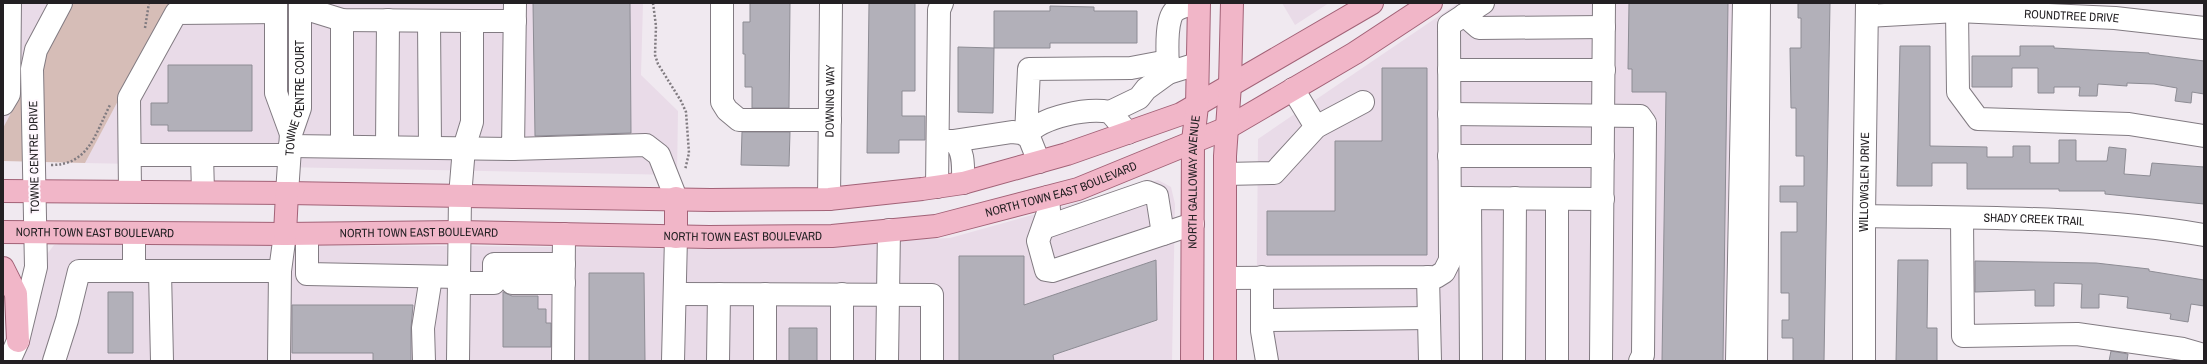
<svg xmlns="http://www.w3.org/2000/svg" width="2207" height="364" font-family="'Archivo Narrow',sans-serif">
  <rect width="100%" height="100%" fill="#f0e9f0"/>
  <path fill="#e9dbe8" d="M3,3H69L3,128Z
    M170,3H643L641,75L678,111L677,175L85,163Z
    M1282,3H1329L1295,25Z
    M1458,3H1751L1745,361H1256L1258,139Z
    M1158,180L1171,187L1175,204L1172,361H470L469,246L697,249L950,238Z
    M59,244L447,246L446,361H17L40,286L48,266V253L54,245Z"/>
  <path fill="#d6bdb7" d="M69,3H170L85,163L3,161V128Z"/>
  <path fill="#b2b0b9" stroke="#8d8c94" d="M533,3H630L631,133L535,136Z
    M750,3H790L789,108H752V87H745V54H743V22H750Z
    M869,3H915V91H902V116H925V140H899V153H867Z
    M1629,3H1728L1723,361H1662L1666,92H1632V69H1628Z
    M1798,3H1830L1824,361H1793V338H1782V320H1789V293H1781V232H1797V202H1780V186H1804V156H1796V108H1791L1790,48H1801V18H1798Z
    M1050,6L1094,7V11H1137V43H1050V48H994V11H1050Z
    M1900,46H1930V146L1987,147V157H2013V146H2030V163H2059V140H2076V161H2107L2109,147L2126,149L2124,174L2150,176L2152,163L2204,167V204L2105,194V191H2059V189H1967V163H1932V186H1897Z
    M2020,46H2054V48L2149,53V54L2204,61V94L2192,92L2191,103L2175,101L2177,88L2154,84L2127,83V86L2098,84L2097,96H2079L2080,87H2054V93H2038V68H2012V87H1972V56H2020Z
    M958,47L994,48L993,113L958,112Z
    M168,65H252V131H168V125H151V103H168Z
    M1382,68H1427V255H1267V211H1335V141H1382Z
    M742,132H790L789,166L741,165Z
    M959,256H1024V305L1156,260L1157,320L1053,355L1054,361H959Z
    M1898,260H1928L1927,328H1937V361H1896Z
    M1975,261L2096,263L2149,269V271L2204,280V306L2191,304L2188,322L2170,319L2171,314L2127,308L2128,297L2099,294V308H2081L2082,284L2054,283V306H2035V290L1975,292Z
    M589,273H644L645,361H589Z
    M108,292H133V353H108Z
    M503,292L512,296H538V309H546V323H551V347H503Z
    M292,305H413L411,328V361H373V353H292Z
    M789,328H817V361H789Z
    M2111,351L2128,354L2127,361H2109Z"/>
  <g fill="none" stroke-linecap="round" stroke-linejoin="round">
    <g stroke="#827b82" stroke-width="24">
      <g id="minor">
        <path d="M276,3V93L291,134"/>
        <path d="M722,3V102L727,110L739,120H830"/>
        <path d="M300,7L342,20L472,21V122L464,148L460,196L458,361"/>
        <path d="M1957,11L1958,92L1978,119L2129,124L2204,136"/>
        <path d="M1464,15L1479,28L1604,27"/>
        <path id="s1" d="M1867,16L1957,11L2115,18L2204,28"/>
        <path d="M342,20V146"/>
        <path d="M429,21L430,147"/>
        <path d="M472,21H515"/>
        <path d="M1449,70H1604"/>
        <path d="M1168,73C1168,60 1164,17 1176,10C1182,6 1191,5 1198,3"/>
        <path d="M1293,89L1316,127"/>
        <path d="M3,104L9,94L10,3"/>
        <path d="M1110,112L1139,98L1146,89L1168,73L1197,64"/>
        <path d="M1449,114L1640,116L1645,123L1643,355L1640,361"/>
        <path d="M1026,135L1029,69L1131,68L1168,61"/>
        <path d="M1026,135C1043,116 1087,108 1110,112L1128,133"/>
        <path d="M941,141H953C965,149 963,169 963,183"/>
        <path d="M953,141L1012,132L1021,133L1029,137L1039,162"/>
        <path d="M290,146L513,149L515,3"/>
        <path d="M387,147L388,20"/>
        <path d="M513,149L646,145L659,155L676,198"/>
        <path d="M130,155H289"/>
        <path d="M202,155L203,192"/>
        <path d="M1449,156H1603"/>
        <path d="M1225,174L1274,173L1316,127L1363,102"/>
        <path d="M937,187L939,10L942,3"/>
        <path d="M130,191L129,98L176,13L276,12"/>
        <path id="s2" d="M287,193L291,134L300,108V3"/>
        <path d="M1048,197L1049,210L1038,241L1046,270L1052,271L1193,224"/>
        <path d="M1457,198L1603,199"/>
        <path d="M1470,198L1471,361"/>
        <path id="s3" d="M829,199L831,3"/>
        <path d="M1557,199V361"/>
        <path id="s4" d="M1864,216C1977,218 2092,216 2204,235"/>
        <path d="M1962,218L1963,336L2077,334L2183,349L2204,355"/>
        <path d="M1043,228L1147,192L1157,196L1163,234"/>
        <path d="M134,233V270"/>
        <path d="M307,234V274L459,277"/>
        <path d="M160,272L162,361"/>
        <path d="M1262,277V331L1267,361"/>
        <path d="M1428,277L1430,361"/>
        <path d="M1225,278L1436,277L1444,272L1450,260L1449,25L1483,3"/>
        <path d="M459,283H494V264H564"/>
        <path d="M512,283H564"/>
        <path d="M675,294L932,295V361"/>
        <path d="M842,294V361"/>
        <path d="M1262,320L1429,318"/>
        <path d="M9,361L18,341L36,267L32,69L36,50L61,3"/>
        <path d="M54,361L67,320L79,271H280"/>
        <path d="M279,361L280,271L285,234"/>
        <path d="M424,361L423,328L431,277"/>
        <path d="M563,361L564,234"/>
        <path d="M673,361L676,237"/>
        <path d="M718,361L719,294"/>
        <path d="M765,361V294"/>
        <path d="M887,361L889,230"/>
        <path d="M1514,361L1515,198"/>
        <path d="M1601,361L1604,3"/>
        <path d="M1737,361L1744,3"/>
        <path d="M1756,361L1759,3"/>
        <path id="s5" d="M1864,361V216L1867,3"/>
      </g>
    </g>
    <g stroke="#a26277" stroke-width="24">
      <g id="major">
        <path d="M3,191L287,193L711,200L829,199L922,189L963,183L1067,154L1181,114L1372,3"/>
        <path id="s6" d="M3,232L285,234L459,232L709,237L832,236L936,226L1078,189L1227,128L1355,53L1431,3"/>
        <path d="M285,234L287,193"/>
        <path d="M676,237V198"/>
        <path d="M3,268L16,294L18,341"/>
        <path id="s7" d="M1192,361L1193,141L1197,106L1199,3"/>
        <path d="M1225,361V156L1230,85L1232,3"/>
      </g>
    </g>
    <path stroke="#807b80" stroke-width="2.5" stroke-dasharray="2 2" stroke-linecap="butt" d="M653,3L656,26L655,55L658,64L681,101L686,112L689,153L685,170
      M145,28L149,3
      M51,165C89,165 95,134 110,105"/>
    <use href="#minor" stroke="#fff" stroke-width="22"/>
    <use href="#major" stroke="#f1b6c8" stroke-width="22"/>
  </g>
  <g text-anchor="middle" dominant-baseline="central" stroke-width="4" stroke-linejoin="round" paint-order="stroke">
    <g font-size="12" fill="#232023" stroke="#fef6fd">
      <text stroke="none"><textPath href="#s1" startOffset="205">ROUNDTREE DRIVE</textPath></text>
      <text stroke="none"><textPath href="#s2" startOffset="96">TOWNE CENTRE COURT</textPath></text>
      <text stroke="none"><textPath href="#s3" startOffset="98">DOWNING WAY</textPath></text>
      <text transform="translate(34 157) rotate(-91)">TOWNE CENTRE DRIVE</text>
      <text stroke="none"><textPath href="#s7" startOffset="179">NORTH GALLOWAY AVENUE</textPath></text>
      <text stroke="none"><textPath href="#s5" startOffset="179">WILLOWGLEN DRIVE</textPath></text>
      <text stroke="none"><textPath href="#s6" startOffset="1064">NORTH TOWN EAST BOULEVARD</textPath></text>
      <text stroke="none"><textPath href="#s4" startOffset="170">SHADY CREEK TRAIL</textPath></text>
      <text stroke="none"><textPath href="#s6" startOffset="92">NORTH TOWN EAST BOULEVARD</textPath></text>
      <text stroke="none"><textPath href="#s6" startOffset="416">NORTH TOWN EAST BOULEVARD</textPath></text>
      <text stroke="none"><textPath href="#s6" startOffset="740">NORTH TOWN EAST BOULEVARD</textPath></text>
    </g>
  </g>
  <rect width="2207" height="364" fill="none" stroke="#232023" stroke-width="8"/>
</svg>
